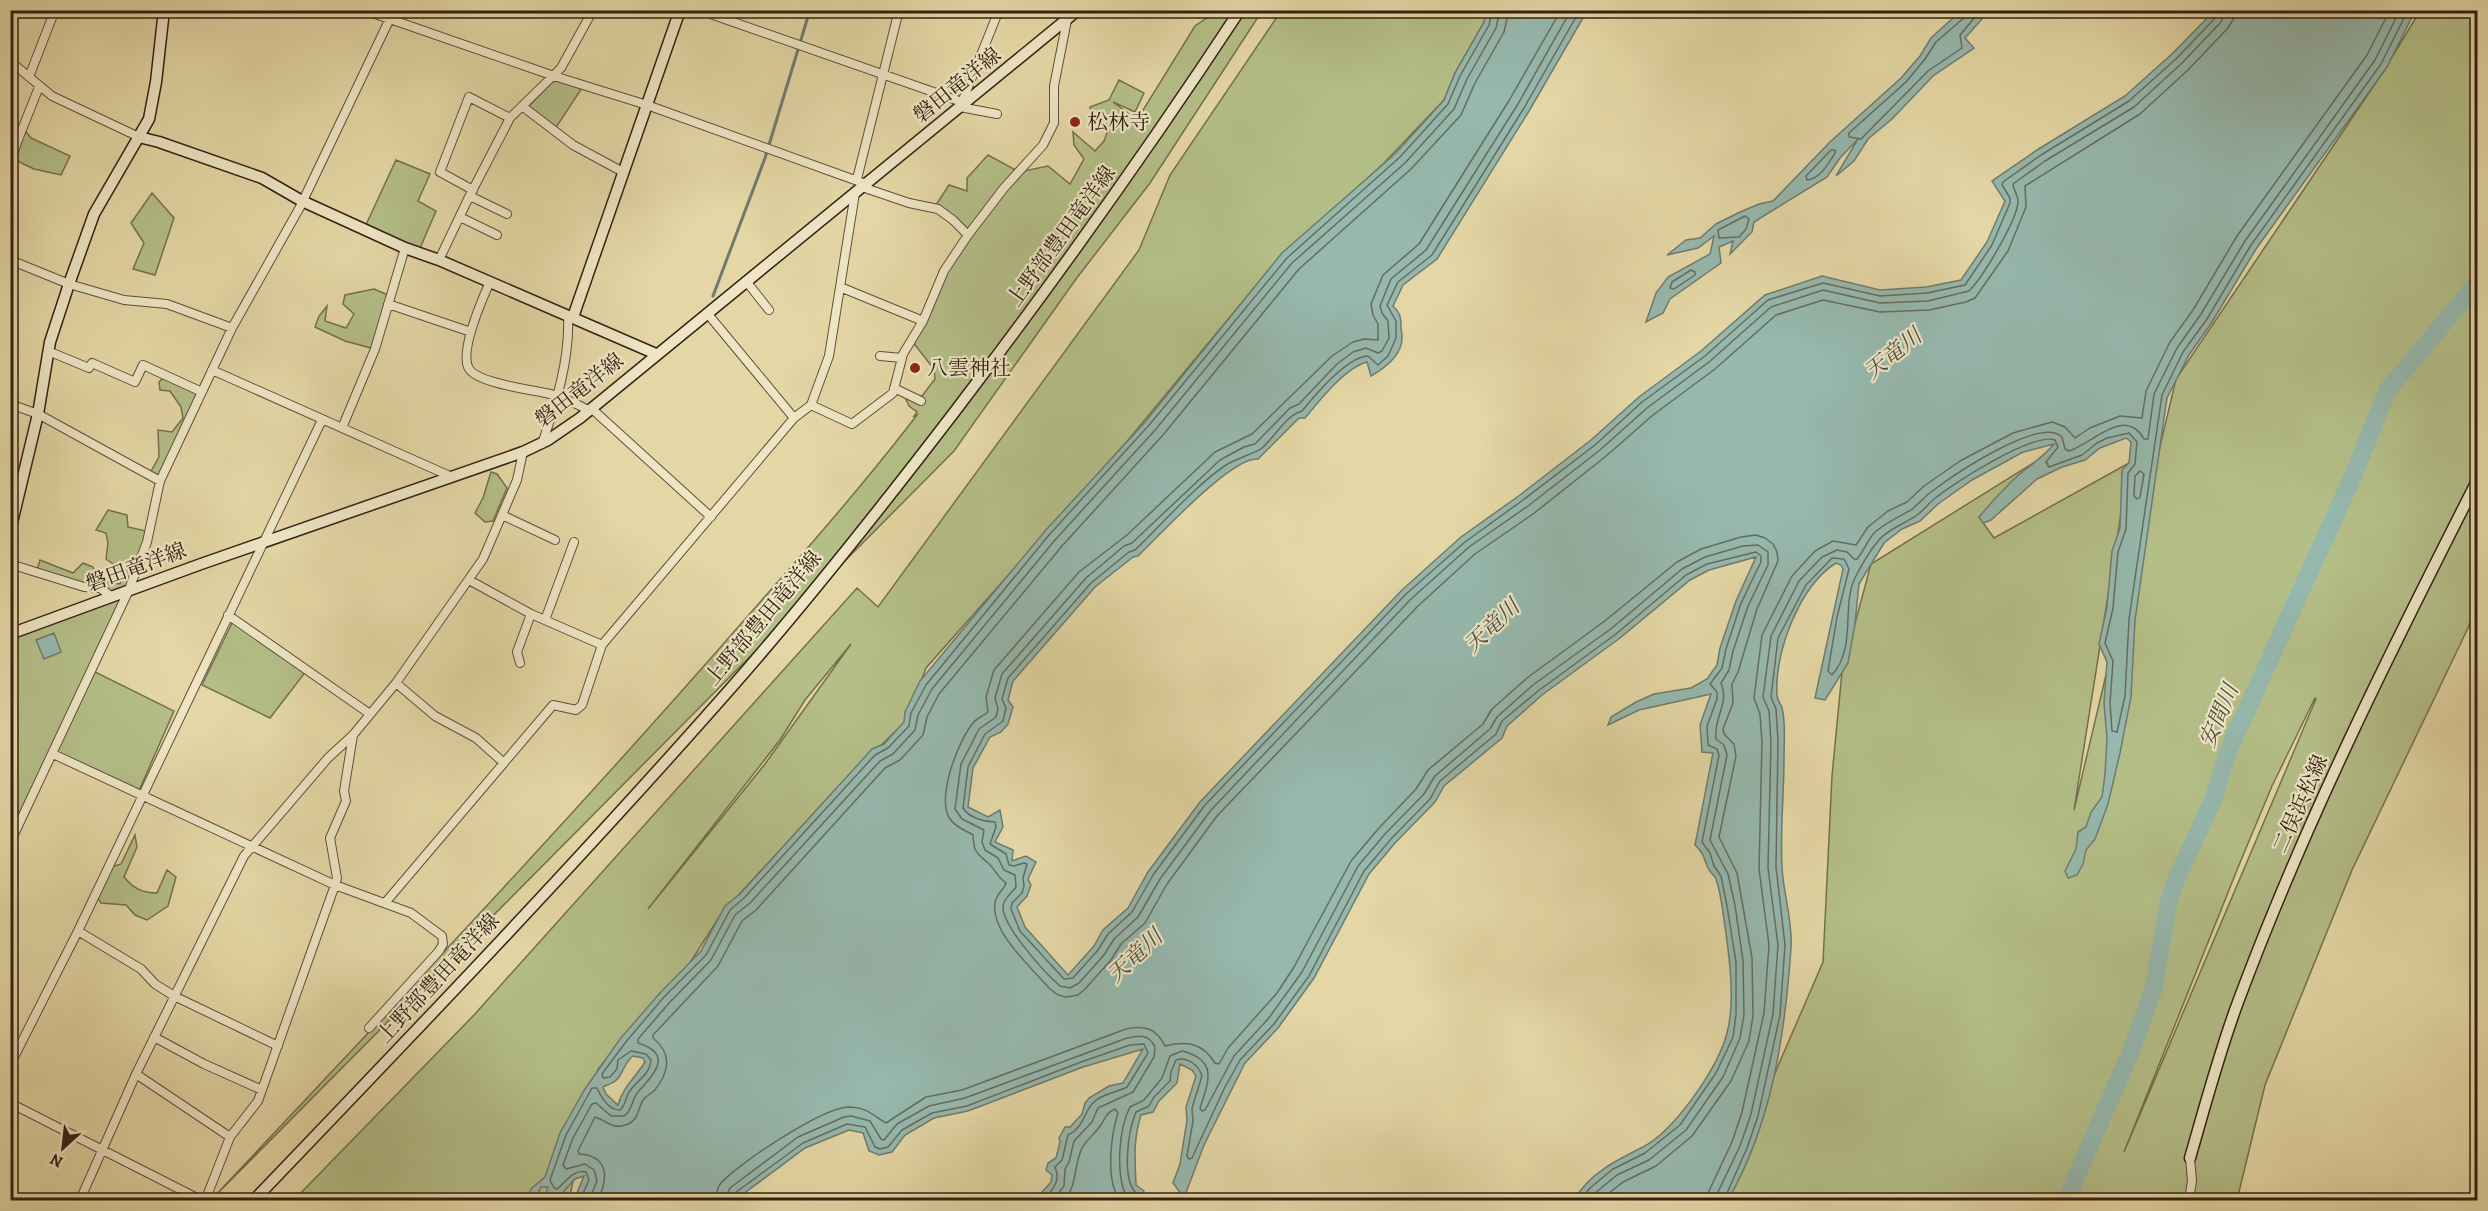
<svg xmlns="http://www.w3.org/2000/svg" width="2488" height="1211" font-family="Alegreya,'Noto Serif JP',serif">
  <rect width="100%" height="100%" fill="#e4d7a5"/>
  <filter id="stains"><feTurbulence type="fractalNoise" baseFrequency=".00333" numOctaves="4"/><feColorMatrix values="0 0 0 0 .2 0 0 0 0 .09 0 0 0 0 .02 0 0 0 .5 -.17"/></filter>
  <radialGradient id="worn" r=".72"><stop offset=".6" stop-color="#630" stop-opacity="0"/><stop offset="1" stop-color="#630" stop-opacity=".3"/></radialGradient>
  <path fill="#b4be87" stroke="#746f4d" stroke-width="1.5" fill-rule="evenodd" d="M1217,11H1262L1150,183L1076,279L954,451L211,1200C389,1011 568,822 739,626C800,557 861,488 917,415L914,416L917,412L909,406L904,395L922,396L935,379L934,369L911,340L948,264L981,217L965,232L934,208L949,185L967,191V178L988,155L1019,172L1048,166L1070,184L1084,159L1074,145L1073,132L1095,151L1104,141L1108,130L1091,112L1090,107L1109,100L1119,80L1144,93L1135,112L1113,102L1137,120L1195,26Z
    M1281,11H1487L1484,22L1455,73L1444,100L1384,163L1272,266L1129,439L926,668L905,722L838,787L721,914L690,963L598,1069L569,1200H294L474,1015L857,588L878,607L1139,250L1170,175ZM851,644L765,764L648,909L780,740L805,700Z
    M2420,11H2477V601L2468,628L2352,870L2265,1085L2237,1200H1720L1823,962L1832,776L1842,672L1871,564L2043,457L1979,517L1994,538L2129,463L2074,810L2176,379L2381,75ZM2315,698L2316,699L2124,1152L2239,865L2272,786Z
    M554,80L582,88L555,129L528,107Z
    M23,128L31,138L70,156L61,175L34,169L11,158L10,135H16Z
    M396,160L430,174L418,201L436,211L418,253L364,229Z
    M152,193L174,218L155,275L133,269L144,243L131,223Z
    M374,289L390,296L371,348L345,341L315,327L319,316L327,306L325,321L346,328L354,314L343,304L345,295Z
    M166,375L202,392L159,480L149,475L159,457L158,430L172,432L183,418L181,407L170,391L160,390L159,382Z
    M491,472L497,474L507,488L493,521L485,522L475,513L483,498Z
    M108,510L127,515L128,527L146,531L140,562L128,592L91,670L174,711L138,793L54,753L11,841V634L112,597L103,587H84L37,570L40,560L73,573L83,563L93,567L97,580L120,584L123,571L106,559L108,543L106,533L96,530Z
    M234,619L307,670L270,718L202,685Z
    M135,835L137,847L124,877C133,888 142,893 157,893L167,870L176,877L168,906L147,920L135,915L126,905L101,903L95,894L108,868L121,864Z"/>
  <path fill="#96b8ad" stroke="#6f7b6f" stroke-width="1.5" fill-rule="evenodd" d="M1966,10L1989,11L1965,38L1974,48L1933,76L1892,119L1868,139L1854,161L1836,176L1858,139L1840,158L1827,177L1754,222L1752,232L1730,254L1733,241L1719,247L1721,263L1670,299L1663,313L1646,322L1656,293L1668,277L1710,254L1714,236L1698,248L1667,255L1686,240L1700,238L1716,224L1740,212L1759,204L1773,201L1830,142L1901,78L1920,56L1931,38L1953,18Z
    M1487,11H1587L1529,111L1437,259L1403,285L1393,306C1400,313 1401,317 1401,327C1401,333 1402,330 1402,336C1403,355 1385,368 1371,376L1367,362C1346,367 1319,401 1305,418H1299L1258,459C1232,456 1159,536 1138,556L1133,557L1095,587L1013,681L1008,700L1013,707L1008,724L1001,732L990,737L973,768L968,807L988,817L1000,810L1003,827L995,842L1013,850L1012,861L1026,856L1036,862L1028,879L1031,885L1027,896L1017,907L1025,927L1068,975L1094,946L1103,930L1128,908L1148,872L1200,802L1402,590L1461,537L1520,495L1591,440L1639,397L1701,351L1765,295L1822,276L1880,290L1926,287L1961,280L1987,242L2005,201L1992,181L2037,150L2125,96L2173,53L2214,11H2415L2387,67L2256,249L2212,322L2189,355L2167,398L2135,620L2131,697L2120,753L2108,804L2095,839L2086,850L2083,864L2077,875L2068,878L2065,871L2076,849L2078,832L2086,827L2091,812L2102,797L2105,774L2107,738L2104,703L2107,662L2099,644L2107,607L2112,551L2120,528L2122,470L2129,463L2131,442L2126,438L2100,448L2085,460L2062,467L2037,479L1991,520L1983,523L1979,517C1989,505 2000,493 2011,482C2025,468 2042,459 2054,444L2023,452L1972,480L1938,504L1920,521L1902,529L1884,543L1859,584L1855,624L1848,663L1825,700L1815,698L1843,569L1841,565L1836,563C1799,586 1774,654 1777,695C1777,700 1781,704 1782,708C1786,723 1784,742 1784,758C1784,794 1780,831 1782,867C1783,893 1793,921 1791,948C1785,1035 1772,1123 1728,1200H1574C1589,1174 1615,1161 1641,1148C1674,1132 1718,1068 1727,1033C1735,1004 1730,963 1726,933C1723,916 1722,896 1716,879C1714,875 1710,872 1708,868C1704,859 1704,853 1695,845L1713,753L1702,752L1700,725L1711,694L1639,710L1608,725L1611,717L1636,702L1654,694L1691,688L1707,679L1717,665L1720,648L1736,601L1756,557L1709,570L1690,580L1620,638L1542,695L1507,726L1502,738L1444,786L1435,802L1395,843L1369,874L1314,978L1278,1028L1245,1063L1204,1145L1184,1198L1173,1183L1180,1164L1187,1120L1186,1107L1196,1076L1192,1070L1180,1064L1177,1083L1159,1101L1153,1112L1141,1115C1133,1140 1135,1160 1136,1185L1144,1191L1143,1200H1035L1051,1182L1052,1175L1046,1170L1048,1163L1056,1158L1060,1142L1059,1138L1065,1127H1070L1082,1114L1085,1103L1089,1098L1109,1086L1123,1083L1143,1049L1083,1067L968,1111L934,1118L905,1135L892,1152L879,1155L869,1151L863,1133L849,1130L805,1148L735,1200H574L584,1176L575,1179L556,1200H549L546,1193L548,1187H541L535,1200H528L527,1197L532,1188L545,1177L560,1133L585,1089L620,1039L660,993L701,951L725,906L740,894L872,749L884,744L904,722L905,712L920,681L1045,531L1146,421L1282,253L1396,153L1444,100L1455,73L1484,22ZM633,1056L643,1058L645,1062C635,1078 623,1087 618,1105L606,1094L603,1087C606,1085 609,1085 612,1083C623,1078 623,1063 633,1056Z
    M54,633L61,652L44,659L36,640Z"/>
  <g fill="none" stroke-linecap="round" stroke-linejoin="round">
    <path stroke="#656c60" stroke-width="1.5" d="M1561,10L1510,99L1419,244L1383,275L1371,304L1373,315L1378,324V340L1364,339L1353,342L1332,356L1252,434L1215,452L1127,535L1079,572L994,670L986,697L988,712C983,716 977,718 973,723C958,741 936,798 950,819C955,827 965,830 973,835C974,853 976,852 989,864C996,870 996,876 1006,883C1004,890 996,894 995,903C990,932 1033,969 1050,989L1058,995L1066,997L1078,995L1085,989L1111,960L1121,944L1145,923L1167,884L1217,816L1418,606L1475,554L1533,514L1605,457L1653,415L1715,369L1776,315L1823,300L1880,312L1929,310L1966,302L1975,298L2008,251L2026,207L2025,186L2140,114L2188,70L2227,29L2233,20L2234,10
      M1571,10L1518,104L1426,250L1391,279L1380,306L1382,313L1388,321L1389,338L1382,351L1378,353L1366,348L1353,352L1337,364L1299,404L1290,408L1255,444L1244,447L1220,460L1132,543L1124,546L1086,578L1002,674L995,698L998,709L996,717L979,729L961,764L955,809L962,819L984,830L982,842L985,850L998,858L1004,870L1015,875L1016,887C1012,893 1004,898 1003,906C1002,926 1045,973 1060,986L1070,988L1079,983L1104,955L1114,939L1138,917L1160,879L1211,810L1411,599L1469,547L1528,506L1600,450L1647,408L1709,362L1771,307L1823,290L1880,303L1928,301L1969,291C1983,277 2018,219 2018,201C2018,194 2013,190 2013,184L2045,161L2134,107L2182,63L2221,22L2225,10
      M1580,10L1524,108L1432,255L1398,282L1387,305L1396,321V338L1388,356L1378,365L1368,356C1347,357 1315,395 1302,411C1286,415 1275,437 1262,448C1254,454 1237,458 1226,465C1196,485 1162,524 1135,550L1129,552L1091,583L1008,678L1002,699L1006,708L1003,721L985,734L968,767L963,808C969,818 985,822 995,822L996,827L990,844L1006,854L1009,865L1014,866L1024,863L1027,864L1023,878L1024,886L1022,893L1012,903L1011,909L1020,931L1064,979L1073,978L1098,950L1108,934L1132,912L1153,875L1205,805L1406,594L1465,542L1523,500L1595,445L1642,402L1705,356L1768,300L1823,283L1880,296L1927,293L1965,285L1992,245L2010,203V198L2002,185L2003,182L2041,155L2129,101L2177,58L2216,17L2217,10
      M1967,10L1965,17L1936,42L1925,59L1906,82L1849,133V137L1861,139L1928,71L1962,48L1960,35L1981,10
      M1831,150H1835V153C1828,164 1820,179 1807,180L1806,176Z
      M1745,216L1749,219L1746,229L1739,237L1719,238L1718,230Z
      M1691,270L1695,272V275L1674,289L1670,288L1672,282Z
      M2140,471L2144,474L2140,497L2137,499L2134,496L2135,476Z
      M580,1200L589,1180L586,1172C573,1169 566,1182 557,1189L554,1188L550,1180L566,1135L592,1088H597C601,1097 609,1110 620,1110C626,1105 625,1099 629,1092C636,1081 650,1075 651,1060L646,1054L631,1051L618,1060L617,1069L610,1077L603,1078L602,1074L625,1043L664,997L706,955L730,910L744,898L875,755L888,748L909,726L911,713L926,685L1049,535L1150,424L1287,258L1400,157L1448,104L1460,76L1489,25L1492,10
      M589,1200L597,1181L594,1170L585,1164L566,1169L563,1165L573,1138L592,1104L596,1103L611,1116H624C633,1110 631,1100 638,1092C654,1074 674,1054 638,1043V1039L670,1002L711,960L735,915L750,903L880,761L893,754L915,730L918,715L932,689L1055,540L1156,429L1292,263L1405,163L1454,109L1467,79L1496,28L1500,10
      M598,1200C608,1179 610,1156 579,1154L578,1151L595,1117C606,1120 612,1130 625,1125C639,1121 637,1110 643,1100C646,1096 650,1094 654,1091C669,1073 673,1054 653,1038V1035L718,966L742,921L756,910L885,768L900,760L923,735L927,717L939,694L1062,546L1163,435L1299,269L1411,169L1461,115L1475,83L1504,32L1509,10
      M716,1200C716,1194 717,1188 721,1183C739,1163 822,1108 848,1107C867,1107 872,1115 886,1123L926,1097L962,1090L1126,1029C1145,1025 1156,1028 1165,1046C1186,1041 1202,1042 1215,1063L1219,1064L1228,1048L1277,993L1294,967L1351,861L1379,828L1416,789L1428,770L1483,724L1492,709L1527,678L1606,620L1677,562L1701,549L1741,537L1756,535L1765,538L1773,544L1777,552L1778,561L1757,609L1738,672L1732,684L1733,703L1723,729L1724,734L1734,744L1736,756L1719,837L1737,873L1752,958L1753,1016L1749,1041L1731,1081L1692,1136L1656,1166L1623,1182L1600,1200
      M725,1200L730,1188L798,1137L844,1117L851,1116L870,1121L881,1139L884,1140L897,1124L929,1106L965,1098L1127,1038C1139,1035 1149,1034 1155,1047L1154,1057L1133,1092L1098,1108L1092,1122L1074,1141L1069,1162L1065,1169L1064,1186L1053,1200
      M732,1200L735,1193L803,1143L847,1124L865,1127L875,1147L880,1149L888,1147L902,1130L932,1113L967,1106L1081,1062L1130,1045L1144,1044L1148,1053L1127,1087C1116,1093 1100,1094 1092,1104C1083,1115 1084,1127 1068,1135L1062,1160L1055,1167C1061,1181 1053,1189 1044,1200
      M1065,1200C1077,1185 1074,1165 1082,1148C1086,1140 1095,1134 1100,1126C1106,1118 1105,1114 1115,1109L1118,1113C1111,1135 1105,1181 1120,1200
      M1130,1200C1128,1196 1124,1193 1123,1188C1117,1166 1119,1128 1130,1107L1144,1100L1162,1078L1170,1056L1182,1051C1218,1060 1209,1081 1200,1108L1202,1111L1205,1110L1234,1056L1268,1019L1302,972L1358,866L1385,834L1424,794L1435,776L1490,729L1497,717L1533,685L1612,628L1682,569L1705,557L1743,546L1758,545L1768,552V565L1748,606L1733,651L1729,670L1721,683C1730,703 1713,718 1716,739L1724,745L1727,755L1710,840L1728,874L1735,905L1743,961L1744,1015L1740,1038L1723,1077L1686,1130L1649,1160L1617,1175L1595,1193L1590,1200
      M1137,1200V1194C1121,1180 1128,1131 1136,1112L1149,1106L1154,1097L1170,1081L1171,1072L1176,1060C1188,1056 1199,1066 1202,1076L1192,1108L1193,1121L1187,1156L1189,1159L1192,1158L1224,1089L1240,1060L1274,1024L1309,976L1364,871L1391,839L1430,799L1440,781L1496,734L1502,721L1538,691L1616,634L1686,575L1707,564L1756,552L1761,556V562L1741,603L1726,649L1722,668L1710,684L1717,692V699L1707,726L1708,745L1717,749L1719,755L1702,842L1710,853L1714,866L1721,876L1727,906L1736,962V1015L1733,1037L1716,1073L1680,1125L1645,1153L1613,1169L1590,1188L1581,1200
      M1707,1200L1709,1191L1732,1142L1742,1112L1764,1013L1769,945L1759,869L1762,742L1760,714L1754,698L1762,635L1792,576L1815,551L1833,541L1856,545L1868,527L1888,511L1907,502L1924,486L1960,461L2013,433L2052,422L2065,427L2075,438L2090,428L2120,416L2142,418L2146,391L2170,342L2193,310L2237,236L2367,55L2390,10
      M1716,1200L1718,1192L1740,1146L1751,1114L1773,1014L1778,945L1768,868L1771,742L1769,711L1763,697L1771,636L1799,581L1822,557L1837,550L1847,552L1854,559H1857C1864,551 1868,539 1875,532C1886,523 1898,517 1911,510C1918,505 1924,497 1931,492C1952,476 2041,415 2062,437L2065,449L2069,451C2092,444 2125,405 2144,439H2148L2154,394L2177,348L2201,314L2245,241L2375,60L2400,10
      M1724,1200L1747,1148L1758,1116L1780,1015L1785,945L1776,867L1778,741L1776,709L1771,697L1778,638L1806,585L1832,558L1844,559L1849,569L1837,617L1828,671L1832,675C1857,647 1841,607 1855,578C1861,566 1870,550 1879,540C1889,528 1905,524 1917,515C1923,511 1928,504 1934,499C1952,484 2033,432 2055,440L2058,447L2046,462L2049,467L2082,455L2097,443L2107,438L2129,433L2137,442L2135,464L2128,473L2126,529L2118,552L2113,608L2105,643L2113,661L2110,703L2112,731L2117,732L2125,696L2129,619L2162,395L2183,352L2207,319L2251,245L2381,64L2408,10"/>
    <path stroke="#6f7b6f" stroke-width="3" d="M713,296L765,158L810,10"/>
    <path stroke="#96b8ad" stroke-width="18" d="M2066,1200L2132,1049L2154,987L2168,904L2176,880L2213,800L2229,749L2353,476L2387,391L2478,282"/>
    <g stroke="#604e38" stroke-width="10">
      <path id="street" d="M364,10L554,76L647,105L866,184
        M699,10L962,102L964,104
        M1220,12L1221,10
        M10,61L52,96L139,137
        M29,77L55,10
        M962,102L999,10
        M522,106L573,145L623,172
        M960,107L997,114
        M10,165L17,142L39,87
        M857,179L899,10
        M862,187L909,203L938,209L953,220L968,235
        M473,190L440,172L469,97L510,118
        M470,196L507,214
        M460,217L497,235
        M10,260L69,284L124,300L167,304L232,328
        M439,260L469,197L510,118L561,68L593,10
        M746,281L769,310
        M489,284C481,302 461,349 468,367C475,384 537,390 554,395C566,399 577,404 588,410
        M840,287L923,321
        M388,304L471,332
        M707,313L794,418
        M48,351L89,368L92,363L135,382L143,365L202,392
        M880,356L902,358
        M212,370L452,477
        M894,388L921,401
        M10,404L38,414L160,481
        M811,405L852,424L893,393L903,354L923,321L944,271L968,235L1004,188L1043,145L1054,123V86L1069,10
        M591,408L711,517
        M342,428L375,349L405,248
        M542,444C556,403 570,360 568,316
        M502,515L555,540
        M10,564L84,587L100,588L112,597
        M469,580L531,614L602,645
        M228,615L370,714
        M545,620L574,542
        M520,663L517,652L531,614
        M396,683L435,716L476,738L504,763
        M53,754L335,885L411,913L442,936L443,944L439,951L369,1028
        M10,843L128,592L147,542L160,481L232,328L300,207L394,10
        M385,903L553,705L576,710L582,705L602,645L794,418L811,405L829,356L855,193
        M78,931L141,969L155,984L174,996L278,1046
        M154,1037L204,1064L262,1090
        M10,1043L14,1057
        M10,1065L78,931L322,420
        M136,1074L230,1137
        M10,1103L199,1199L207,1196L230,1137L258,1101L335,885L337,878L330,838L346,801L344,791L353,735
        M80,1200L136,1074L244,856L328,758L353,735L396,683L483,559L517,480L523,452
        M2189,1200L2192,1181L2190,1158"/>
    </g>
    <g stroke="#342013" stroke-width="13">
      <path id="secondary" d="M139,137L159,142L262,178L302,201L405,248L439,260L656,354
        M573,317L680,10
        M10,531L38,414L50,342L69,284L94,214L149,119L156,82L164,10
        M10,634L201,564L523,452L548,440L580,418L1078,10
        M2190,1158C2205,1106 2219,1053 2238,1002C2305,822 2391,650 2478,479
        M254,1200C415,1032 577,863 731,688C810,598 884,504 956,410C1055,280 1150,147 1240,10"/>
    </g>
    <use href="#street" stroke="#ede5c4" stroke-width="8"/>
    <use href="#secondary" stroke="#ede5c4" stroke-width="10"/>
  </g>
  <g fill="#8f2418" stroke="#ede5c4" stroke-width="2">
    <circle cx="1075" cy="122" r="6"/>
    <circle cx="915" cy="368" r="6"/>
  </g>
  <g text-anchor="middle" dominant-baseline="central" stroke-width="4.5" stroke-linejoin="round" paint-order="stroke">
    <g font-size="21" fill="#342013" stroke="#ede5c4">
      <text transform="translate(957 85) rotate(-39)">磐田竜洋線</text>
      <text transform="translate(1061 236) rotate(-54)">上野部豊田竜洋線</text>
      <text transform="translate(579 390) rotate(-38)">磐田竜洋線</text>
      <text transform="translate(136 567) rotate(-20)">磐田竜洋線</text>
      <text transform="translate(763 618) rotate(-50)">上野部豊田竜洋線</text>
      <text transform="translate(2300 804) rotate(-66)">二俣浜松線</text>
      <text transform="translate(438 978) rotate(-47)">上野部豊田竜洋線</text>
    </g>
    <g font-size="21" fill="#342013" stroke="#ede5c4" text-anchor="start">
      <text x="1087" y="122">松林寺</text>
      <text x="927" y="368">八雲神社</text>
    </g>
    <g font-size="22" font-style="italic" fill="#514e41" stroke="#ede5c4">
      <text transform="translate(1893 354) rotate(-39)">天竜川</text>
      <text transform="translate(1492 626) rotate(-43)">天竜川</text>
      <text transform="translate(2219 716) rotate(-67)">安間川</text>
      <text transform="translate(1135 956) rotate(-43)">天竜川</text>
    </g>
  </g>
  <rect width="2488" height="1211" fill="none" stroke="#e4d7a5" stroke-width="36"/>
  <rect x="12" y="12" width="2464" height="1187" fill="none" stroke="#342013" stroke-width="3"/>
  <rect x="18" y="18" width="2452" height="1175" fill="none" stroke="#342013" stroke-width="1.5"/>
  <g transform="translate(63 1148) rotate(207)" stroke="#ede5c4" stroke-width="4.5" paint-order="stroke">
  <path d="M0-4.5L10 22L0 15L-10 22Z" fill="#342013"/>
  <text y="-9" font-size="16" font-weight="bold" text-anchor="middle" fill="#342013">N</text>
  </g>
  <rect width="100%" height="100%" filter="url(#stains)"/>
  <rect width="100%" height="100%" fill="url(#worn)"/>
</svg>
